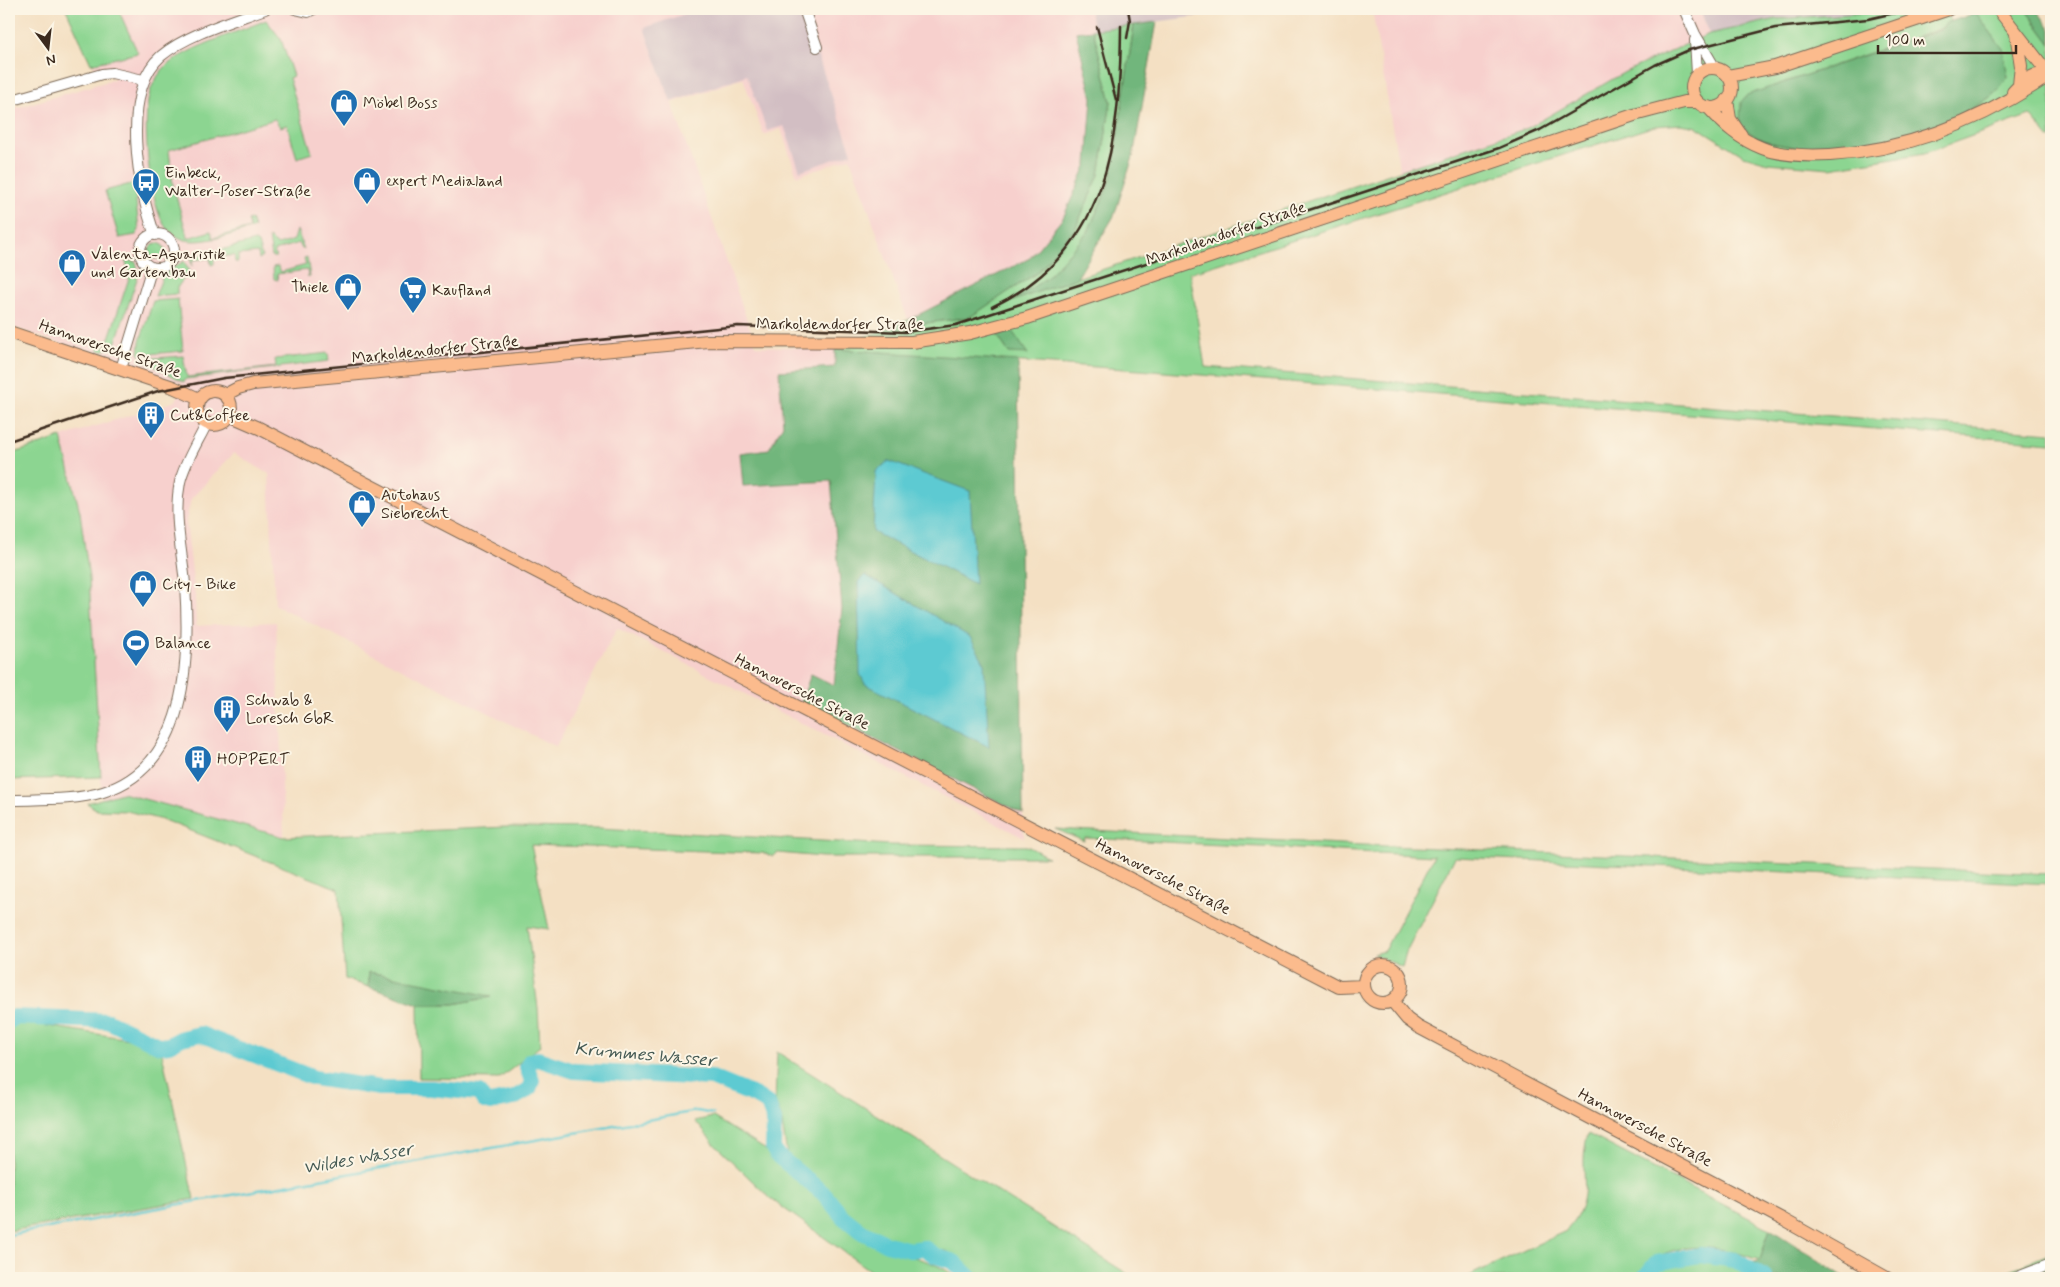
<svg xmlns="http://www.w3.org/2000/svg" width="2060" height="1287" font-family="Mynerve,sans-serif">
  <rect width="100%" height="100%" fill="#fcf5e5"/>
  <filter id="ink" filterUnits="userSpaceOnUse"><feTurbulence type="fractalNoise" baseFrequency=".02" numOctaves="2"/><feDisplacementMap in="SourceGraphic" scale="10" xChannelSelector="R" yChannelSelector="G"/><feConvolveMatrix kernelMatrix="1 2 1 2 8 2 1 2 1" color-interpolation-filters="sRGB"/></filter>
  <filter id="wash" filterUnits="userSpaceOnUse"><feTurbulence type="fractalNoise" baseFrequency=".0096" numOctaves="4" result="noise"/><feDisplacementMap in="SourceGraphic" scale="20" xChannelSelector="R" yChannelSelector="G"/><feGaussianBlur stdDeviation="1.12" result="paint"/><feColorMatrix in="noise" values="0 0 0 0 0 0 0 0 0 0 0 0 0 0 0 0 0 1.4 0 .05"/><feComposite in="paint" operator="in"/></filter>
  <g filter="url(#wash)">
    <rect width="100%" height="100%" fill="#f4e0c3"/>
    <path fill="#f7d0cd" d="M118,9H1090L1093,30L1076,33L1092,98L1087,164L1063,218L1030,258L908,320L850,158L797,176L781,129L764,135L743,78L672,103L756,346L835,349V367L779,371L783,425L769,449L740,453L743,486L831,480L842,608L834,686L811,674L801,701L1023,814L1024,838L617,628L556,747L275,605L269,474L234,453L191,499L186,521L195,596L196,626L276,622L284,837L122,793L102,800L89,578L80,512L61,437L176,401L183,385L9,326V110L116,79L91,64L137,53Z
      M1372,9H1700L1709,34L1625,72L1528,128L1400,173Z"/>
    <path fill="#d2bec3" d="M699,9H801L852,153L800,171L784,126L767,131L747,75L671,102L644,28Z
      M1090,9H1254L1093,30Z
      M1700,9H1883L1866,13L1777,19L1709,34Z"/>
    <path fill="#8cd591" stroke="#648058" d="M66,9H118L138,53L91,64Z
      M1883,9H1945L1951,21L1946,23L1940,29L1748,95V132C1754,136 1761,140 1768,142C1829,160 1939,134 1990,97C1997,92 2002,83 2008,77L2003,49L1976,13L1987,9H2025L2051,44V140L2030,115L1925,153L1830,168L1768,163L1744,156L1697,127L1681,124L1655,126L1190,273L1205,367L2051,433V443L1139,370L835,349L884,329L970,317L1038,272L1075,229L1099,175L1111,102L1093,30L1134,25L1111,179L1088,232L1048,277L1013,301L1077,278L1528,128L1625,72L1709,34L1777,19L1866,13Z
      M266,20L281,39L293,76L289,78L312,153L297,158L287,125L280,127L275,119L169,150L173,185L188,238L211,231L213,238L250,228L248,220L251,219L254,228C235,233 197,247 180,238C174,235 166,229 163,223C149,197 142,124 149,96C151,86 157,76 163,69C181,49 239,32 266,20Z
      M134,183L139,230L136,235L119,238L105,191Z
      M297,230L304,249H302L299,243L274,251L276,257H272L269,238L278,245L294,240Z
      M255,241L258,243L262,257L259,259L258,253L238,255V262H235L234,255L214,258V264L211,265L210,258L193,260L192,266L190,258Z
      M149 251a8 8 0 1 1 16 0a8 8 0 1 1-16 0Z
      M307,257L310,277H308L307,270L277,274L278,280L274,279L273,267L278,266L281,272L306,265L304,258Z
      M125,260L136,262L139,273L115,344L103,351L98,350L99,346L106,347L130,275Z
      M184,261L189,271L177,288V294L155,296L164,273Z
      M178,299L183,351L139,355L140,341L153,301Z
      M328,353L329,361L186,379L184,382L140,359L183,356L187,377L276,367L275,359Z
      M61,437L80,512L89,578L101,777L9,780V455Z
      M122,793L284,837L506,827L600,828L891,845L1027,846L1048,857H822L778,853L773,856L762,853L531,845L549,929L527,926L538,1008L540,1046L499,1079L419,1078L418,1004H454L490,997L369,972V987L345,979L339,889L166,821L127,811L97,810L87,803Z
      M1055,829L1342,844L2051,874V884L1455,857L1407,950L1402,967L1373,954L1384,951L1434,856L1085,838L1084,841Z
      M16,1021L160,1044L194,1199L9,1231V1026Z
      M777,1052L1134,1278H978L947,1251L936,1250L927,1243H905L884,1238L854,1220L820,1181L796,1165L787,1155L781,1116L775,1102Z
      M713,1117L766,1150L769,1154C781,1163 794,1172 805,1182C825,1201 843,1225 867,1239C895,1256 931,1256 957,1278H880L771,1199L716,1146L695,1121Z
      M1588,1134L1770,1229L1760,1260C1751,1258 1743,1254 1734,1252C1697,1243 1657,1245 1635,1278H1464L1566,1231C1598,1196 1576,1174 1588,1134Z
      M2051,1253V1278H1989L1993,1277Z
      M1697,1261C1722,1262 1734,1261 1755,1278H1651L1658,1269Z"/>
    <path fill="#71b67b" stroke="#56704c" d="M2025,9H2036L2051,29V44Z
      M1976,13L2003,49L2008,77C2002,84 1997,92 1990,97C1941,133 1787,176 1740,124L1741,102L1747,95L1940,30L1946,23Z
      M1157,22L1133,157L1114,216L1077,278L1010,302L1048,277L1088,232L1111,179L1134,25Z
      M1093,30L1111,102L1099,175L1075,229L1038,272L970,317L884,329L908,320L1030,258L1063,218L1087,164L1092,98L1076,32Z
      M1012,331L1028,354L1009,353L997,335Z
      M835,349L1018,361L1023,814L801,702L811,674L834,685L842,608L831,481L743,486L740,453L769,449L783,425L779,371L835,367Z
      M369,972L481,994L491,997L454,1004H418L369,987Z
      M1770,1229L1846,1278H1755L1741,1267L1760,1260Z"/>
    <path fill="#5dcad2" stroke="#4c7a78" d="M889,461L970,491L975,584L873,532L876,471Z
      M865,575L970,637L984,662L989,747L865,684L860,674L858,582Z"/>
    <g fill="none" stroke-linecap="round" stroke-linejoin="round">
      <path stroke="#5dcad2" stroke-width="2.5" d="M9,1235L697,1111L713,1114"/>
      <path stroke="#5dcad2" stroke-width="16" d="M9,1021L15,1017L108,1021L160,1046L169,1045L182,1038L200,1034L314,1078L380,1088H431L479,1093L484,1101L490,1103L514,1098L529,1089L532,1081L527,1067L530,1061L538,1059L574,1071L712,1078L756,1096L768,1104L774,1120L773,1148L777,1155L823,1193L843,1217L862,1232L887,1244L910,1250L924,1248L936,1256L954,1262L970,1278
        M1644,1278L1656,1263L1700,1255L1735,1260L1765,1278"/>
    </g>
  </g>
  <g filter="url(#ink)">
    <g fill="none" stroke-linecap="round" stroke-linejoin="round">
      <g stroke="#7c6a58" stroke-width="12">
        <path id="minor" d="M295,9L308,12L314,9
          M804,9L817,47
          M1684,9L1695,34L1715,68
          M1695,40L1697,74
          M9,101L102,74L112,73L143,80
          M140 251a17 17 0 1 1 34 0a17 17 0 1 1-34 0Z
          M155,235C138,190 120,92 161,56C187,34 233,21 265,9
          M121,369L152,267
          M9,800C39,799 74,801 103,792C189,765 190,658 185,584C182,550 173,516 180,482C185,461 198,442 207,423
          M2015,1278L2051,1264"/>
      </g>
      <g stroke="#7c6a58" stroke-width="14">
        <path id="major" d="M1998,9L2051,77
          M2016,33L2021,66L2019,85
          M1692 88a20 20 0 1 1 40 0a20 20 0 1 1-40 0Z
          M1728,76L1775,67L1949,9
          M2013,92C2024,80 2033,72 2049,75
          M1727,100L1730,119L1741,135
          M1708,107C1724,125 1739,139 1762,148C1782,156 1808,156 1830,155C1909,150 1984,119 2050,75
          M9,332L173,387L199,399
          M197 408a17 17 0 1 1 34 0a17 17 0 1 1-34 0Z
          M225,395L238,388L253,384L708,341L912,342L970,333L1027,318L1634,115L1684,102H1698
          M229,415L259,428L1339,987L1364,986
          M1364 984a19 19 0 1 1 38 0a19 19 0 1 1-38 0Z
          M1392,1001L1407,1019L1418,1027L1782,1219L1887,1278"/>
      </g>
      <use href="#minor" stroke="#fff" stroke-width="10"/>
      <use href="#major" stroke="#fbbb8d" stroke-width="12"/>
      <path stroke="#3b2a1e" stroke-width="2.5" d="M1097,27L1116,100
        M1127,38L1130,21L1128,9
        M992,307C1109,251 1120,141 1121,26
        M9,441L158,391L224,378L738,326L905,332L956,325L1499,148L1540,130L1655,65L1689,50L1775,28L1868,19L1912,9"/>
    </g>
  </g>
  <defs>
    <g id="shop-pin" transform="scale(1.4375)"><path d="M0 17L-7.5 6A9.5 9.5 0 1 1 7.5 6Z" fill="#1f6fb2" stroke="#fcf5e5"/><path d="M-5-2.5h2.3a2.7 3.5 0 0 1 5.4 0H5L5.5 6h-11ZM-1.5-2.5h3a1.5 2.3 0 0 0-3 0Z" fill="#fff"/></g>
    <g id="bus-pin" transform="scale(1.4375)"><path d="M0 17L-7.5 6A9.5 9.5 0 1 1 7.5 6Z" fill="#1f6fb2" stroke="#fcf5e5"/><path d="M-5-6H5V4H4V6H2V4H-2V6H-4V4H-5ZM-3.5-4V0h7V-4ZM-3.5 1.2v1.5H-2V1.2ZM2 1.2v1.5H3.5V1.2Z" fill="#fff"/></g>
    <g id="supermarket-pin" transform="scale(1.4375)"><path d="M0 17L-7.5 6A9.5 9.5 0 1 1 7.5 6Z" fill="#1f6fb2" stroke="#fcf5e5"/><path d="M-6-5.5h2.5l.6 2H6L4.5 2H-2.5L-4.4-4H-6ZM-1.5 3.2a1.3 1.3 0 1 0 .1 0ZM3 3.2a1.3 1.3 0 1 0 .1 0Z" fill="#fff"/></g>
    <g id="building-pin" transform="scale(1.4375)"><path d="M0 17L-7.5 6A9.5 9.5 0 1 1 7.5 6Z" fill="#1f6fb2" stroke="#fcf5e5"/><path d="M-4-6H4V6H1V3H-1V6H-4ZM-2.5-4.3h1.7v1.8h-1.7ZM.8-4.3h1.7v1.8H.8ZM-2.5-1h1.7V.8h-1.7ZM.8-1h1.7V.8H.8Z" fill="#fff"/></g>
    <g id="stadium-pin" transform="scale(1.4375)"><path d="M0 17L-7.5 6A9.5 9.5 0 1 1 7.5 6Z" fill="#1f6fb2" stroke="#fcf5e5"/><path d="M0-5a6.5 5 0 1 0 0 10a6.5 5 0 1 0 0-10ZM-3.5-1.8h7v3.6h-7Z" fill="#fff"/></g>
  </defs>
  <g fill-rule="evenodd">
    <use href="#shop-pin" x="344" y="103"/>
    <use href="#shop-pin" x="367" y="181"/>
    <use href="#bus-pin" x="146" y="182"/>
    <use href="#shop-pin" x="72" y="263"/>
    <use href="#shop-pin" x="348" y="287"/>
    <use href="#supermarket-pin" x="413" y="290"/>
    <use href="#building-pin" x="151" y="415"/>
    <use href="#shop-pin" x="362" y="504"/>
    <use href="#shop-pin" x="143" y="584"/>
    <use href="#stadium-pin" x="136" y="643"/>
    <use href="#building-pin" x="227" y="709"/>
    <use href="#building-pin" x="198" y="759"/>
  </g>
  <g text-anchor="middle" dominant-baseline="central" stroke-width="4" stroke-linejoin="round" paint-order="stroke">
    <g font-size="16" fill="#3b2a1e" stroke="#fcf5e5" text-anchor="start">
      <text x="363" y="103">Möbel Boss</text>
      <text x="165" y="173">Einbeck,<tspan x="165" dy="18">Walter-Poser-Straße</tspan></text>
      <text x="386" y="181">expert Medialand</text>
      <text x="91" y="254">Valenta-Aquaristik<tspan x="91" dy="18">und Gartenbau</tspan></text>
      <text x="329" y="287" text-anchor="end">Thiele</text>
      <text x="432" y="290">Kaufland</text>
      <text x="170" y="415">Cut&amp;Coffee</text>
      <text x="381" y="495">Autohaus<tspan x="381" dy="18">Siebrecht</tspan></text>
      <text x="162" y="584">City - Bike</text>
      <text x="155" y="643">Balance</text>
      <text x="246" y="700">Schwab &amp;<tspan x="246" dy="18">Loresch GbR</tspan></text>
      <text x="217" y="759">HOPPERT</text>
    </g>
    <g font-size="16" fill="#3b2a1e" stroke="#fcf5e5">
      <text transform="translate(1226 234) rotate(-19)">Markoldendorfer Straße</text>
      <text x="840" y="324">Markoldendorfer Straße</text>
      <text transform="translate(110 349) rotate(19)">Hannoversche Straße</text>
      <text transform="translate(435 350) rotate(-6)">Markoldendorfer Straße</text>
      <text transform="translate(802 692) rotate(27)">Hannoversche Straße</text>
      <text transform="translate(1163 877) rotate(27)">Hannoversche Straße</text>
      <text transform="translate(1645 1128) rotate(28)">Hannoversche Straße</text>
    </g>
    <g font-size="18" font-style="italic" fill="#455a54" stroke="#fcf5e5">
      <text transform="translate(645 1055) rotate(5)">Krummes Wasser</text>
      <text transform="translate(358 1159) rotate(-10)">Wildes Wasser</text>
    </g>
  </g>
  <rect width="2060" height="1287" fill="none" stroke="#fcf5e5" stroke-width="30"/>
  <g transform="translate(48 48) rotate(165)" stroke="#fcf5e5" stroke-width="4" paint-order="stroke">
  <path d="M0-4L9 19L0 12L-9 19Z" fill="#3b2a1e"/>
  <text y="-8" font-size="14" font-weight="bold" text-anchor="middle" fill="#3b2a1e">N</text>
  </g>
  <path d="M1878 45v8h138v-8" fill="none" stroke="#3b2a1e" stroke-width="2.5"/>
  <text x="1885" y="45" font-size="15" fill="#3b2a1e" stroke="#fcf5e5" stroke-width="4" paint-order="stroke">100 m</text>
</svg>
